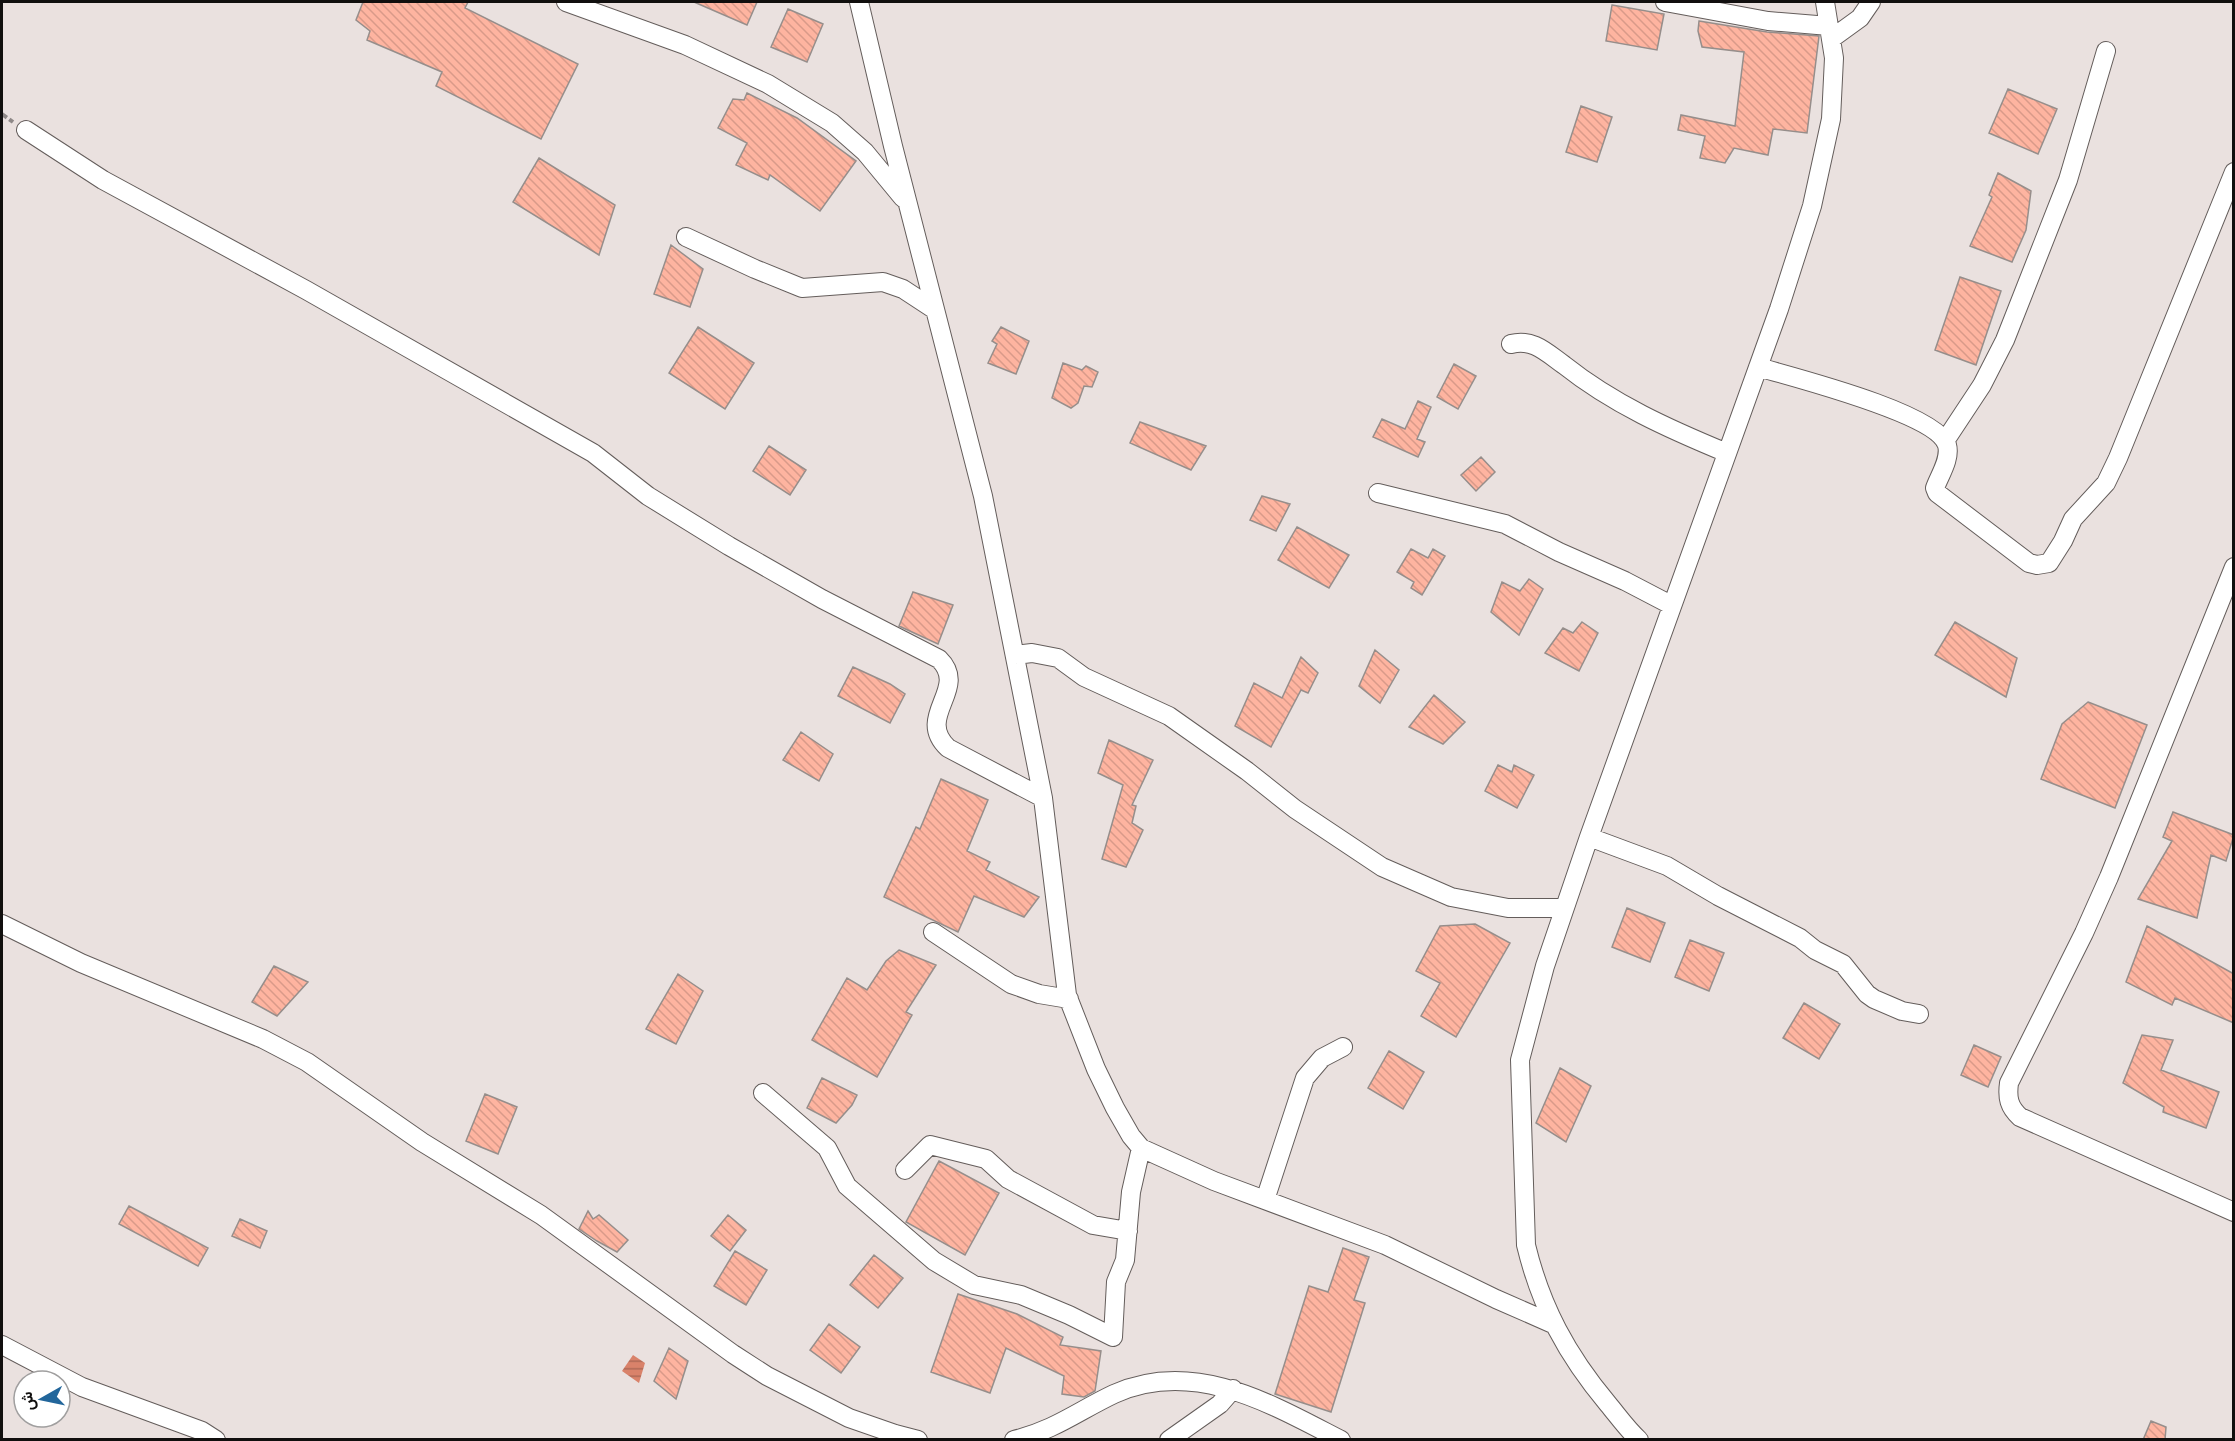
<svg xmlns="http://www.w3.org/2000/svg" width="2235" height="1441" font-family="'Open Sans',Vazirmatn,sans-serif">
  <defs>
    <pattern id="water-rules" width="6" height="5" patternUnits="userSpaceOnUse" patternTransform="scale(1.5)"><rect width="6" height="5" fill="#d9826a"/><path d="M0 2.5h6" fill="none" stroke="#af6956"/></pattern>
    <pattern id="building-back-hatch" width="6" height="6" patternUnits="userSpaceOnUse" patternTransform="scale(1.5)"><rect width="6" height="6" fill="#feb4a0"/><path d="M-1 5l2 2M0 0l6 6M5-1l2 2" fill="none" stroke="#d99a89"/></pattern>
  </defs>
  <rect width="100%" height="100%" fill="#eae1df"/>
  <path fill="url(#water-rules)" d="M633,1355L645,1363L639,1383L622,1371Z"/>
  <path fill="url(#building-back-hatch)" stroke="#968e8b" stroke-width="1.5" d="M363,2H468L465,8L578,64L541,139L436,86L442,72L367,40L370,31L356,20Z
    M694,2H757L747,25Z
    M1612,5L1664,14L1657,50L1606,41Z
    M788,9L823,24L807,62L771,47Z
    M1699,21L1767,32L1819,36L1807,133L1773,129L1768,155L1734,148L1725,163L1700,158L1705,136L1678,130L1681,115L1735,126L1744,52L1702,47L1698,31Z
    M2008,89L2057,109L2038,154L1989,133Z
    M747,93L797,118L856,161L820,211L770,175L768,180L736,165L747,143L718,128L733,99L744,100Z
    M1581,106L1612,117L1597,162L1566,152Z
    M539,158L615,205L599,255L513,202Z
    M1998,173L2031,191L2026,230L2012,262L1970,246L1992,197L1989,195Z
    M671,245L703,269L690,307L654,294Z
    M1960,277L2001,291L1976,365L1935,350Z
    M698,327L754,363L725,409L669,373Z
    M1001,327L1029,341L1016,374L988,363L997,344L992,341Z
    M1063,363L1082,370L1086,366L1098,372L1092,387L1084,386L1078,403L1071,408L1052,398Z
    M1454,364L1476,376L1458,409L1437,397Z
    M1418,401L1431,407L1417,439L1425,442L1418,457L1373,437L1382,419L1405,429Z
    M1140,422L1206,446L1191,470L1130,443Z
    M769,446L806,470L790,495L753,471Z
    M1481,457L1495,472L1476,491L1461,475Z
    M1262,496L1290,504L1276,531L1250,520Z
    M1297,527L1349,555L1329,588L1278,560Z
    M1411,549L1428,558L1433,549L1445,556L1422,595L1411,588L1414,582L1397,572Z
    M1529,579L1543,589L1519,635L1491,612L1502,582L1520,591Z
    M913,592L953,605L938,644L899,626Z
    M1582,622L1598,633L1579,671L1545,653L1563,628L1573,633Z
    M1955,622L2017,658L2006,697L1935,655Z
    M1375,650L1399,670L1380,703L1359,686Z
    M1301,657L1318,673L1308,693L1301,690L1271,747L1235,726L1254,683L1282,698Z
    M853,667L890,684L905,694L890,723L838,696Z
    M1434,695L1465,722L1443,744L1409,727Z
    M2088,702L2147,725L2115,808L2041,779L2062,724Z
    M801,732L833,754L819,781L783,760Z
    M1109,740L1153,760L1132,805L1136,806L1132,823L1143,830L1126,867L1102,859L1123,785L1098,773Z
    M1498,765L1512,772L1514,765L1534,775L1517,808L1485,791Z
    M941,779L988,800L967,851L990,862L986,870L1039,897L1024,917L974,896L958,932L884,897L916,827L920,829Z
    M2173,812L2234,835L2226,861L2211,855L2197,918L2138,899L2172,841L2163,837Z
    M1627,908L1665,923L1650,962L1612,947Z
    M1475,924L1510,943L1456,1037L1421,1016L1440,983L1416,971L1440,926Z
    M2147,926L2234,974V1023L2175,998L2172,1005L2126,982Z
    M1690,940L1724,953L1709,991L1675,977Z
    M899,950L936,965L906,1012L912,1015L877,1077L812,1040L847,978L867,990L886,961Z
    M274,966L308,982L277,1016L252,1002Z
    M678,974L703,991L676,1044L646,1029Z
    M1804,1003L1840,1024L1819,1059L1783,1038Z
    M2142,1035L2173,1040L2161,1070L2219,1092L2206,1128L2163,1112L2164,1107L2123,1083Z
    M1974,1045L2001,1057L1988,1087L1961,1075Z
    M1389,1051L1424,1072L1403,1109L1368,1088Z
    M1560,1068L1591,1086L1566,1142L1536,1123Z
    M822,1078L857,1095L852,1105L836,1123L807,1108Z
    M485,1094L517,1107L498,1154L466,1141Z
    M939,1161L999,1193L965,1255L906,1222Z
    M129,1206L208,1248L198,1266L119,1224Z
    M588,1211L593,1219L599,1215L628,1240L617,1252L597,1241L579,1229Z
    M728,1215L746,1230L730,1251L711,1236Z
    M240,1219L267,1231L260,1248L232,1236Z
    M1343,1248L1369,1257L1354,1300L1365,1303L1331,1412L1275,1394L1309,1286L1328,1292Z
    M735,1251L767,1270L746,1305L714,1286Z
    M874,1255L903,1278L878,1308L850,1285Z
    M958,1294L1017,1314L1063,1337L1060,1345L1101,1351L1095,1391L1084,1397L1062,1394L1064,1376L1006,1348L990,1393L931,1372Z
    M829,1324L860,1347L841,1373L810,1350Z
    M669,1348L688,1361L676,1399L654,1381Z
    M2151,1421L2166,1427L2165,1440H2143Z"/>
  <g fill="none" stroke-linecap="round" stroke-linejoin="round">
    <g stroke="#645d5b" stroke-width="20">
      <path id="minor" d="M566,2L685,45L768,84L832,123L865,152L903,198
        M859,2L893,146L983,496L1043,798L1067,995L1096,1069L1115,1108L1131,1136L1141,1148L1214,1181L1385,1245L1496,1299L1553,1324
        M1665,2L1768,21L1829,26
        M1831,39L1860,18L1871,2
        M26,130L103,180L306,290L593,453L648,496L729,546L822,599L939,659C970,689 914,716 948,748L1043,798
        M686,237L755,269L802,288L883,282L903,289L935,310
        M1511,344C1533,338 1547,353 1564,365C1613,404 1669,429 1727,453
        M1758,367C1792,377 1936,413 1947,445C1951,459 1939,476 1935,488L1937,493L2029,563L2037,565L2049,563L2063,541L2073,519L2106,483L2118,458L2234,172
        M1945,441L1982,385L2005,340L2068,180L2106,51
        M1378,493L1505,524L1559,552L1625,581L1671,605
        M2234,567L2109,877L2084,933L2009,1083C2007,1098 2009,1107 2020,1117L2234,1212
        M1015,655L1032,653L1058,658L1084,677L1169,716L1247,771L1295,809L1382,867L1451,897L1508,908H1564
        M1589,837L1667,866L1718,896L1800,938L1815,950L1843,964L1867,994L1874,999L1902,1011L1919,1014
        M2,924L81,963L263,1039L307,1062L422,1142L541,1215L733,1354L767,1376L849,1418L895,1434L918,1440
        M933,932L1011,984L1039,994L1069,999
        M763,1093L827,1148L847,1186L934,1261L974,1285L1021,1295L1069,1315L1113,1337L1116,1282L1125,1260L1131,1192L1141,1148
        M905,1170L930,1145L986,1159L1008,1179L1093,1225L1128,1231
        M1265,1200L1305,1078L1322,1058L1343,1047
        M2,1345L82,1387L202,1431L216,1440
        M1014,1440C1055,1430 1078,1411 1114,1394C1194,1358 1271,1404 1341,1440
        M1169,1440L1220,1404L1233,1389
        M1639,1440C1627,1429 1618,1416 1608,1404C1567,1355 1541,1307 1526,1245L1520,1060L1545,966L1589,837L1779,309L1812,206L1831,119L1834,58L1825,2"/>
    </g>
    <path stroke="#8f8988" stroke-width="4" stroke-dasharray="6 3" stroke-linecap="butt" d="M2,114L13,122"/>
    <use href="#minor" stroke="#fff" stroke-width="18"/>
  </g>
  <rect width="2235" height="1441" fill="none" stroke="#110f0e" stroke-width="6"/>
  <g transform="translate(42 1399) rotate(261)"><circle r="28" fill="#ffffff" stroke="#a09f9f" stroke-width="1.5"/>
  <path d="M0-4.5L10 22L0 15L-10 22Z" fill="#22669b"/>
  <text y="-9" font-size="16" font-weight="bold" text-anchor="middle" fill="#110f0e">ش</text>
  </g>
</svg>
